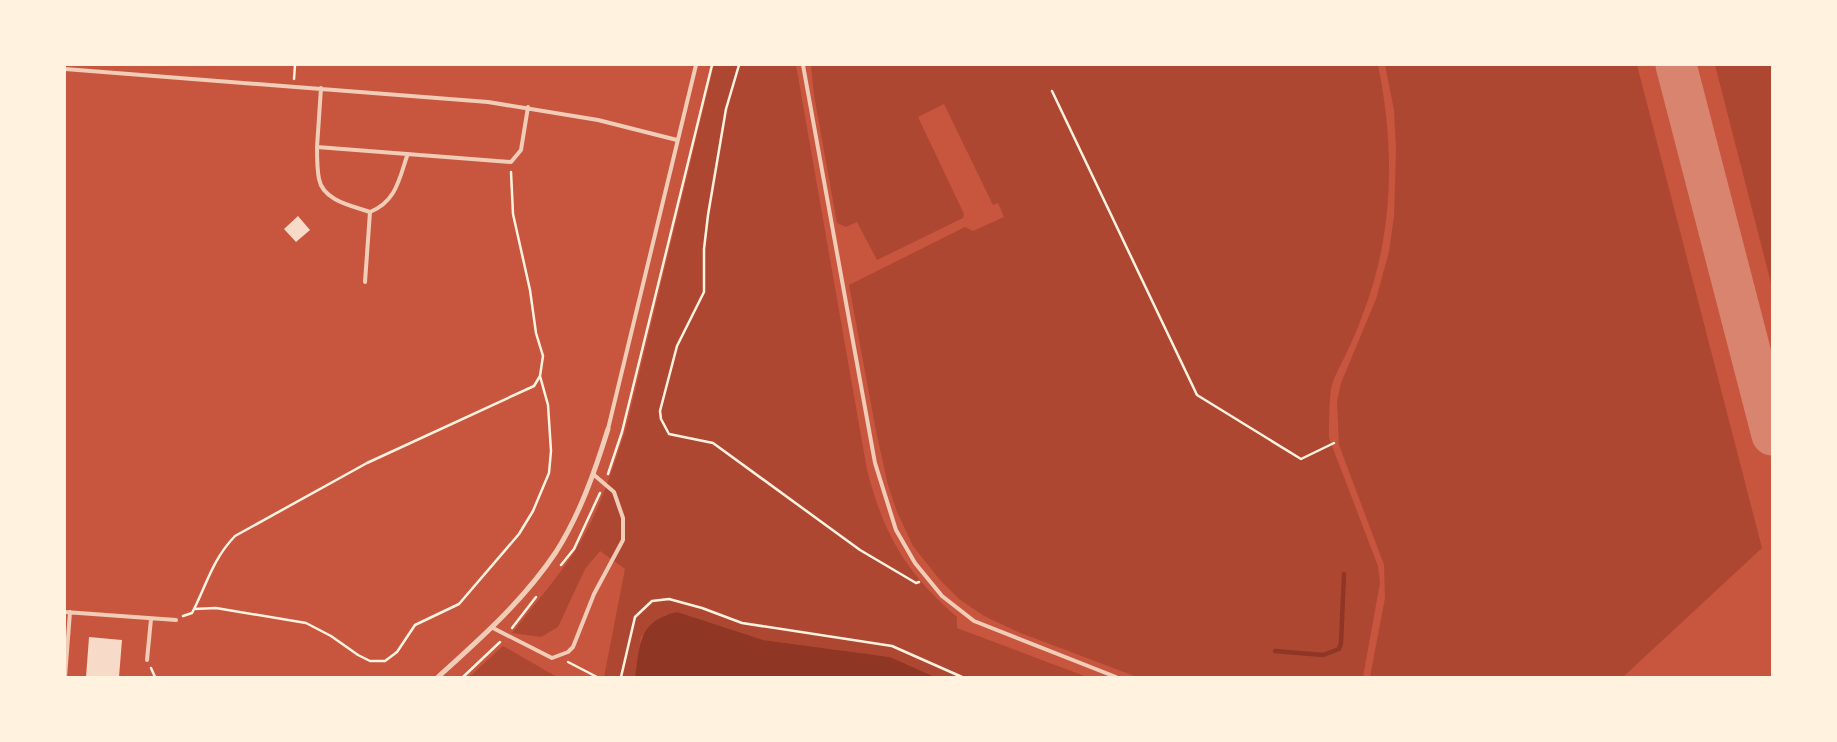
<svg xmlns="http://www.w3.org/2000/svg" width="1837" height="742" font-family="'Nunito Sans',sans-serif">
  <rect width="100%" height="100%" fill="#c8553d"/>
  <path fill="#ae4732" d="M714,65H796L867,470C884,535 906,573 957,617V628L1087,677H935L890,657L763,640L665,615L641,637L635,677H604L625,569L600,551L585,569L558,627L541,637L512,633C533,606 556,580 575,551C598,515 613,469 626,428Z
    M811,65H1378C1394,142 1394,222 1369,297C1362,317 1355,336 1346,354C1341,365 1334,376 1331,389C1329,404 1329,422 1329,438L1378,566L1380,583L1363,677H1137L1018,632L984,616L959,599L940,580L913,546L897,512L888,485L876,431L849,285L965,227L973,231L1004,217L998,203L993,205L944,104L918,117L964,214L963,218L877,260L857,222L846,227L837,223L814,95Z
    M1385,65H1637L1762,548L1623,677H1370L1385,598L1384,565L1339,445L1337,402L1341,383L1376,299L1389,252L1394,216L1396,149L1394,110Z
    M1715,65H1772V287Z
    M503,646L557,677H469Z"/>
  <path fill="#8f3625" d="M677,612L763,640L890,657L935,677H635C640,644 638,621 677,612Z"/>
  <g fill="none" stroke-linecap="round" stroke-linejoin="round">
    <path stroke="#8f3625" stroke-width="4.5" d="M1275,651L1323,655L1339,649L1341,643L1344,574"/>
    <path stroke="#d8846e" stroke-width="41" d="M1676,65L1772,435"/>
  </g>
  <path fill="#f7dbc8" d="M298,216L310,230L296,242L284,229Z
    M89,637L122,640L119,677H86Z"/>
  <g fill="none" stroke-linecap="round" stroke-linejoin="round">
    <path stroke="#fff3e0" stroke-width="2.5" d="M739,65L726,109L708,215L704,249V292L677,346L660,411L661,419L669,434L713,443L860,550L916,583L919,582
      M294,79L295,65
      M1052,91L1197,395L1301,459L1334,443
      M608,474L622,432L712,65
      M561,565L574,549L600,493
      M194,609L216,608L306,623L331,636L358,655L370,661H385L397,652L415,625L459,604L519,534L533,511L549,473L551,451L548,405L540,376
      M183,616L192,613C207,584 212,560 235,536L367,463L534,386L540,376L543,356L536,333L530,290L513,214L511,172
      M512,628L536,597
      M568,662L597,677
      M151,668L155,677
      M463,677L500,642
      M621,677L635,617L652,601L669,599L702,608L742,623L892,646L962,677"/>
    <path stroke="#f1ccb7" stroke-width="4" d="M803,65L875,463L896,530L915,563L942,596L974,621L1116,677
      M65,69L488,102L598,120L677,140
      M321,88L317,147L511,162L521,150L528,107
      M317,147C317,158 317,169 319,179C323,201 353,206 370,212C396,201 399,180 407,156
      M365,282L370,212
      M608,429L696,65
      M65,612L176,620
      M493,628L552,658L568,652L573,647L594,594L623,540V518L614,492L593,474
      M147,660L151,619
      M65,677L70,612"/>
    <path stroke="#f1ccb7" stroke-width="5" d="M438,677C481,638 524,600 556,552C580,514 595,471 608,429"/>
  </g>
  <rect width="1837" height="742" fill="none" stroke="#fff3e0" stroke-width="132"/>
</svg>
